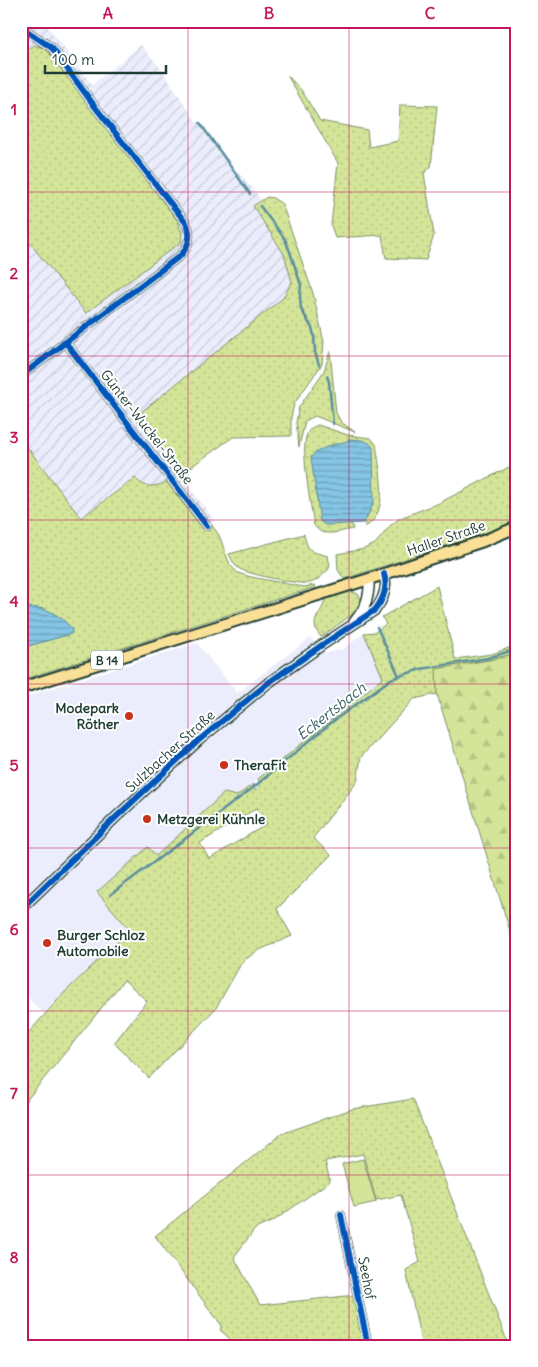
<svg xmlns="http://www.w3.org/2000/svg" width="538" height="1367" font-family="Delius,sans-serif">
  <defs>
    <pattern id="industrial-furrows" width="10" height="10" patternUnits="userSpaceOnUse" patternTransform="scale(1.25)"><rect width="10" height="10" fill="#ebedfc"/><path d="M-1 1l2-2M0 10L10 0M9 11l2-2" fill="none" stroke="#c9ccd9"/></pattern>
    <pattern id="grass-dots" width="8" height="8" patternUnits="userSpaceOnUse" patternTransform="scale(1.25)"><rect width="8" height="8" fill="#d4e599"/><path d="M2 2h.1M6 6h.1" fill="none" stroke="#b6c584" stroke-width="1.8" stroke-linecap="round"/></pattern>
    <pattern id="forest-firs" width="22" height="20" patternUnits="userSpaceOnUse" patternTransform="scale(1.25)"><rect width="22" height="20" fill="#d4e599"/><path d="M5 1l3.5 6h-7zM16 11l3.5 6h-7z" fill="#b6c584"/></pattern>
    <pattern id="water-rules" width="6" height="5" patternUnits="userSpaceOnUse" patternTransform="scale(1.25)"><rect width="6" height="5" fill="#85c5e5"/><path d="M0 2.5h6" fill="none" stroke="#6ca1ba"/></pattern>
  </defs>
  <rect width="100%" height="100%" fill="#fff"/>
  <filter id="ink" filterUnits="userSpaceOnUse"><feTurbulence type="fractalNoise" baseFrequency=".02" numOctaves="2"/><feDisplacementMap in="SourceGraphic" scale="10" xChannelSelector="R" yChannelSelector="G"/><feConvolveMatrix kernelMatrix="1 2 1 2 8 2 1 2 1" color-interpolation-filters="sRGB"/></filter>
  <g filter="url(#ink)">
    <path fill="#ebedfc" d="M364,633L384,678L237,796L224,793L156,856L148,847L97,892L131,930L65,992L44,1014L21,991V698L197,643L237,693L310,638L326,653L343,649Z"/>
    <path fill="url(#industrial-furrows)" d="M21,21H39L47,26L92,85L141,45L162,70L195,120L256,193L261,200L254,206L284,254L292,282L283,298L135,417L215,521L204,530L167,482L159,486H150L142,485L135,478L81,517L21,439V232L86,313L181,227L178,221L35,45L21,54Z"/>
    <path fill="url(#grass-dots)" stroke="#7a9166" fill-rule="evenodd" d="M35,45L41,47L48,51L178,221L182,234L181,242L86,313L21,232V54Z
      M287,75L302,91L320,121L367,130L369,147L398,141L400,105L437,106L431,167L424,173L434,235L426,260L386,258L382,235L335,238L331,225L338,163Z
      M267,197L273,198L282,204L313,293L324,342L322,364L294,404L291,418V436L233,437L181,474L135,417L283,298L292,282L284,254L253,206Z
      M330,351L336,413L341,422L355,432L315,416L305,421L299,447L296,422L299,407L324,371Z
      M318,425L348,435L371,438L376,444C379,468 391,513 365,527L364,520L371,510L351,439L342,444H333L314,454L330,525L351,523L353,529C340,531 322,539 314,525C311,507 300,449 307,434C309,429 314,426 318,425Z
      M21,439L81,518L135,478C144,489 155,487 167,482L203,529L211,524L219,535L230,565L238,573L251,577L304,587L315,585L316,587L21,680V648L70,634L72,629C58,613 43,605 21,608Z
      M517,463V520L501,528L344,579L338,570L337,554L364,549L375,544L391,525L400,518L437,504Z
      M304,534C308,553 311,551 328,556L330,566L328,570C322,575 317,582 309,583C299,585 248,574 240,569C234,566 232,560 229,554Z
      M437,586L455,659L492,654L517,645V653L489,660L437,669V694L414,699L361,757L357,782L313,838L331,855L277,909L292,936L257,951L242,962L216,1008L149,1078L114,1043L147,1001L124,980L21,1107V1041L65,992L130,930L97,892L148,847L156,856L224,793L237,796L253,784L255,790L261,786L258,779L383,678L364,633L375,632L386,624L382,617ZM257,808L267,824L209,859L200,843Z
      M351,591L358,594L362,600L357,611L321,637C306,620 324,613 325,599Z
      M413,1099L509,1346H422L406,1270L420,1262L401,1195L376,1200L363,1154L325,1161L330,1181L275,1220L255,1229L234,1257L260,1305L356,1295L366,1346H238L220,1330L222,1326L155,1236L281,1134L352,1109Z"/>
    <path fill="url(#forest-firs)" stroke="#7a9166" d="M517,653V954L437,694L436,669L489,660Z"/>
    <path fill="#d4e599" stroke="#7a9166" d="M363,1159L376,1202L354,1207L342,1164Z"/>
    <path fill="url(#water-rules)" stroke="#5c8f9e" d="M351,439C359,440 369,439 373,448L374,502L364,523L325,525L320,521L311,457C321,445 338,446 351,439Z
      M21,608C43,605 58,613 72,629L71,634L21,648Z"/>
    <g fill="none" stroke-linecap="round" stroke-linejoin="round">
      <path stroke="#5c8f9e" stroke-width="2.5" d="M200,123L250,194
        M260,206L285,239L290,252L301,285L300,297L301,309L312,328L314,335L315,352L319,365
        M327,376L329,382L333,424
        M377,627L399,676
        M110,895L254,787L332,722L391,679L421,669L488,658L517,649"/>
      <g stroke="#1f3d34" stroke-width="10">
        <path id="street" d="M21,27L52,48L96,108L186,223C192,234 189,246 181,255L21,376
          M66,343L207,526
          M341,1215L368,1346"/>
      </g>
      <g stroke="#1f3d34" stroke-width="12">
        <path id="secondary" d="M354,622C365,608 370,598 369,579
          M21,909L114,819L198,741L268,683L322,645L375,610C383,600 388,587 384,574"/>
      </g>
      <g stroke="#1f3d34" stroke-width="14">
        <path id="primary" d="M21,688L369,579L483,541L517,527"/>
      </g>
      <use href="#street" stroke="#fff" stroke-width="6"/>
      <use href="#secondary" stroke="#fff" stroke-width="9"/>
      <use href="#primary" stroke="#fadf96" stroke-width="10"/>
      <g stroke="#fff" stroke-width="9">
        <path id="cycleway" d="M21,27L52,48L96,108L186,223C192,234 189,246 181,255L21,376
          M66,343L207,526
          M21,909L114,819L198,741L268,683L322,645L375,610C383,600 388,587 384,574
          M341,1215L368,1346"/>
      </g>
      <use href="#cycleway" stroke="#0057b8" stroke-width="6"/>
    </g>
  </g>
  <path fill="none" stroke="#c2185b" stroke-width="1" stroke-opacity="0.55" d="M188,21V1346M349,21V1346M21,192H517M21,356H517M21,520H517M21,684H517M21,848H517M21,1011H517M21,1175H517"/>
  <g fill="#c8321e" stroke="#fff" stroke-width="2">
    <circle cx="129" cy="716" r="5"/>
    <circle cx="224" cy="765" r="5"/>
    <circle cx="147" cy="819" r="5"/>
    <circle cx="47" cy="943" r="5"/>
  </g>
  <g text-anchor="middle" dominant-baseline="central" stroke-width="4" stroke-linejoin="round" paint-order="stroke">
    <rect fill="#fff" stroke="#627771" stroke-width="1" x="91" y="650.5" width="32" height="19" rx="4"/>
    <g font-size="12" font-weight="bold" fill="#1f3d34">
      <text x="107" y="660">B 14</text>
    </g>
    <g font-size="14" fill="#1f3d34" stroke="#fff">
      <text transform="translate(147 427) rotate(52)">Günter-Wuckel-Straße</text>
      <text transform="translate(446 538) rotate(-19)">Haller Straße</text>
      <text transform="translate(170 751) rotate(-42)">Sulzbacher Straße</text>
      <text transform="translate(367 1278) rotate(79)">Seehof</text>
    </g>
    <g font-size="14" font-weight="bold" fill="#1f3d34" stroke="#fff" text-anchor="start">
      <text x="119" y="708" text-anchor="end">Modepark<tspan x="119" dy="16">Röther</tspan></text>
      <text x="234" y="765">TheraFit</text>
      <text x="157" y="819">Metzgerei Kühnle</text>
      <text x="57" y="935">Burger Schloz<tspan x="57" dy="16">Automobile</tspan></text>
    </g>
    <g font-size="15" font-style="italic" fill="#385f60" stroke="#fff">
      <text transform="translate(331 711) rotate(-38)">Eckertsbach</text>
    </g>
  </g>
  <rect width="538" height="1367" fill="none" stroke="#fff" stroke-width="55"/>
  <path d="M45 65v8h121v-8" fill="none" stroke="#1f3d34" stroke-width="2.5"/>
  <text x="52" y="65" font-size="15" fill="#1f3d34" stroke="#ffffff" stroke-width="4" paint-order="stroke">100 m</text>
  <rect x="28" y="28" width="482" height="1312" fill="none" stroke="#c2185b" stroke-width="2"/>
  <g font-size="16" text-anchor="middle" font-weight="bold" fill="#c2185b">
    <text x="108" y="19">A</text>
    <text x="269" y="19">B</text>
    <text x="430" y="19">C</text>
    <text x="14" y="115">1</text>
    <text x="14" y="279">2</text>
    <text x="14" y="443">3</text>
    <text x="14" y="607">4</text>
    <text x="14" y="771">5</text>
    <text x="14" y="935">6</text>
    <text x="14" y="1099">7</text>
    <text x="14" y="1263">8</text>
  </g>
</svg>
